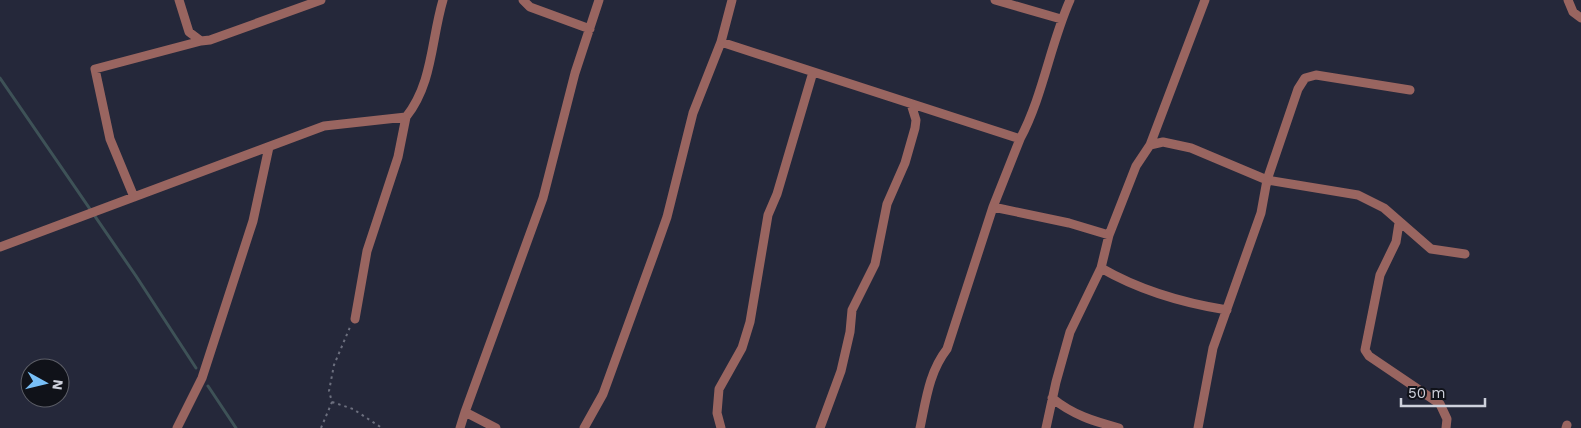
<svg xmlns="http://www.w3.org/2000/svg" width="1581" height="428" font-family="'Work Sans',sans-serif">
  <rect width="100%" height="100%" fill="#25283a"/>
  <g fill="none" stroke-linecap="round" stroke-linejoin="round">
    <path stroke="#3e5257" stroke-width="3" d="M0,78L136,276L196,368
      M208,386L236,428"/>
    <path stroke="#6c6f7e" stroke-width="2" stroke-dasharray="2.5 4" stroke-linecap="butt" d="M332,402L353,409L382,428
      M321,428L332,402L329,391L334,365L350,327"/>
    <path stroke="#996560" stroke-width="9" d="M179,0L189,32L201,41L210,40L321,0
      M523,0L530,7L590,29
      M995,0L1061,19
      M1568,0L1573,12L1581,18
      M721,42L1020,139C1043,96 1050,45 1070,0
      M1150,145L1205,0
      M134,197L110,139L95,69L201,41
      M993,207L1069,223L1109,235L1136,166L1150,145L1163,142L1191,148L1267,180L1358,195L1384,208L1431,249L1465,254
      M1399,223L1396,242L1380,275L1365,350L1369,356L1440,404L1447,419L1446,428
      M0,247L324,126L406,117C433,83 431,40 443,0
      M1101,268C1139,290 1183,303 1227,310
      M355,319L367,251L398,157L406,117
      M1052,398C1073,415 1093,421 1119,428
      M177,428L202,378L253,221L269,147
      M460,428L465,412
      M496,428L465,412L543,198L575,73L599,0
      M584,428L603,394L655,251L667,217L693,113L721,42L732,0
      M721,428L717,413L719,389L742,348L750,322L768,215L777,194L813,72
      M820,428L841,371L850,332L852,310L875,264L887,204L905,163L915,128L916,120L911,104
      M920,428C926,400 929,372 947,349L993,207L1020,139
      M1046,428L1056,382L1070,332L1101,268L1109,235
      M1198,428L1213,348L1261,213L1267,180L1298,89L1305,78L1316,75L1410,90
      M1566,428L1567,425"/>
  </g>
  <g transform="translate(45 383) rotate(98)"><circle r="24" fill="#101219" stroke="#5c5e67"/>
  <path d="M0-4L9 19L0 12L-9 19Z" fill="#78bff7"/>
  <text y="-8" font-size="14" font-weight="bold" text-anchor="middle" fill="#ced1dc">N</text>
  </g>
  <path d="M1401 398v8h84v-8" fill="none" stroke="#ced1dc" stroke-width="2.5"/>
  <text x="1408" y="398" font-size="15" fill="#ced1dc" stroke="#101219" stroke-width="4" paint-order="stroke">50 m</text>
</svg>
